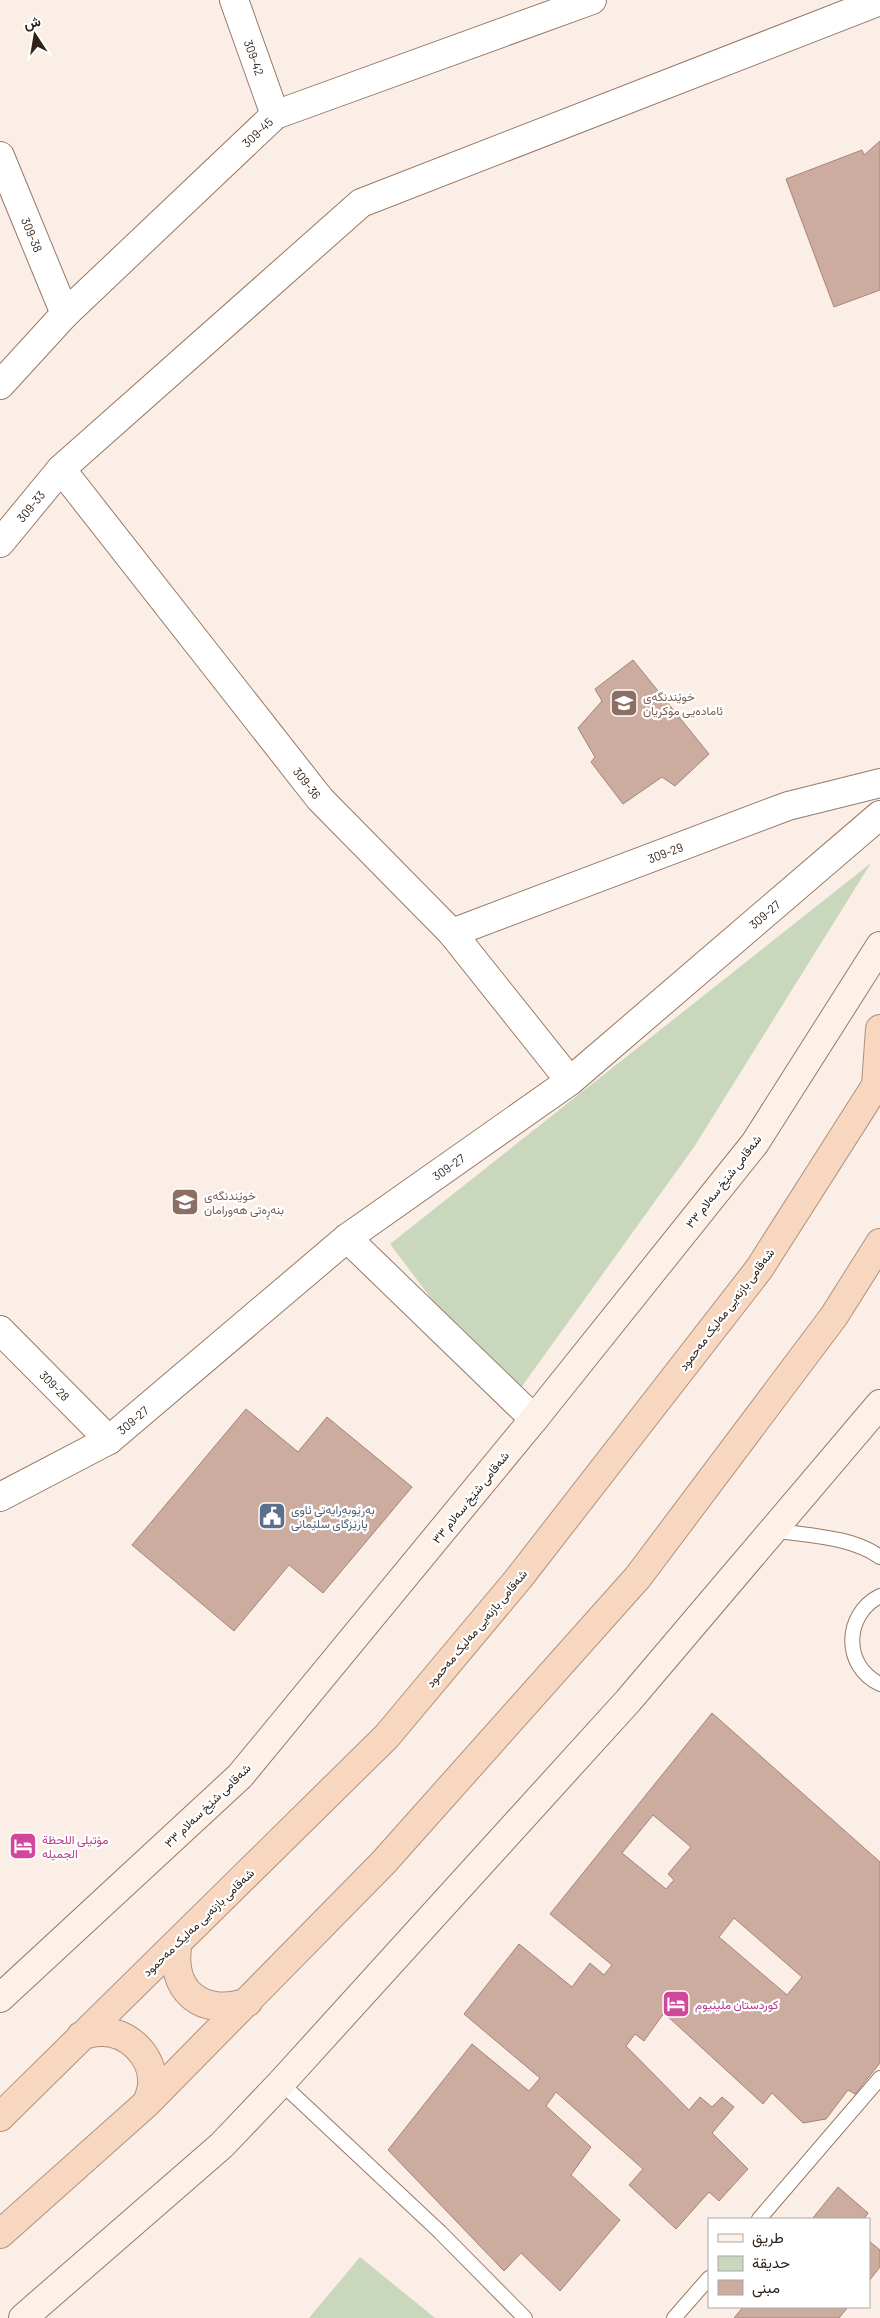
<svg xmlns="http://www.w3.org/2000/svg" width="880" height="2318" font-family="Barlow,Vazirmatn,sans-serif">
  <rect width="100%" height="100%" fill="#fbeee6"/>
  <path fill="#c9d8bd" d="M871,863L694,1147L510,1403L390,1244Z
    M360,2257L435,2318H309Z"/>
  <path fill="#cdaca0" stroke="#a68477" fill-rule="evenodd" d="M880,141V290L834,307L786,179L862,150L864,155Z
    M633,660L709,754L675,786L662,777L623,804L591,762L595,757L578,728L602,701L595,689Z
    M246,1409L298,1452L327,1417L412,1487L323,1593L289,1565L234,1631L132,1545Z
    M712,1713L880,1862V2063L855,2094L848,2090L826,2119L803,2123L772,2093L763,2104L664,2013L644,2041L635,2034L626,2046L689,2110L700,2097L712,2107L722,2097L734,2107L712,2133L748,2169L719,2201L709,2192L676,2229L629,2185L643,2169L556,2092L546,2106L591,2147L571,2175L620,2220L560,2291L521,2253L504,2271L388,2150L472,2044L529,2091L540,2078L464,2014L519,1944L572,1987L590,1963L604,1975L612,1965L550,1914ZM653,1815L691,1847L668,1874L674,1880L666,1889L622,1853ZM734,1918L802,1977L787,1995L719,1937Z
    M838,2187L868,2213L864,2219H812Z
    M869,2241L880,2250V2267L869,2281Z
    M743,2307H848L839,2318H734Z"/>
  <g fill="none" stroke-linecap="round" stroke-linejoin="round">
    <g stroke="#977a67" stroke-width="16">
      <path id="service" d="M773,1530C808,1536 851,1536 880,1557
        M880,1596C844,1614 842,1666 880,1684
        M281,2083L440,2232L525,2318
        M759,2219L880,2078
        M674,2318L709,2278"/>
    </g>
    <g stroke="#977a67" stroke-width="30">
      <g id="minor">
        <path id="s1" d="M234,0L275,115"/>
        <path id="s2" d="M0,156L65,314"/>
        <path id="s3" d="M0,385L65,314L275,115L592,0"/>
        <path id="s4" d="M61,469L320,799L452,933L570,1081"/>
        <path id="s5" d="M0,543L61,469L361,203L880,1"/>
        <path id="s6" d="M452,933L788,806L880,783"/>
        <path d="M347,1238L534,1419"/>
        <path id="s7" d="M0,1330L109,1440"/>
        <path id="s8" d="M0,1497L109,1440L347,1238L570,1081L880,815"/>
      </g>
    </g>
    <g stroke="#977a67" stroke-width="30">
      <path id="secondary" d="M0,1998L240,1776L534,1419L755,1143L880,946
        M23,2318L222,2145L281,2083L628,1701L880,1404"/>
    </g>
    <g stroke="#b0927c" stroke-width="30">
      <path id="trunk" d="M876,1085L880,1029
        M178,1942C168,1990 202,2018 248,2002
        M81,2036C87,2034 94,2032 100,2032C127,2030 154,2056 152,2084C152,2090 149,2097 147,2103
        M0,2117L387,1736L519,1578L759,1269L880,1079
        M0,2234L147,2103L383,1863L638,1577L834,1316L880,1243"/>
    </g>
    <use href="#service" stroke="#fff" stroke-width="14"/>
    <use href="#minor" stroke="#fff" stroke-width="28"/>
    <use href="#secondary" stroke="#fcf0e7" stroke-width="28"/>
    <use href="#trunk" stroke="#f8d7c0" stroke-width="28"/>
  </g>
  <defs>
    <g id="school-square" transform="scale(1.4375)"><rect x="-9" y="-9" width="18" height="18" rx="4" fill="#8d6e63" stroke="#fff"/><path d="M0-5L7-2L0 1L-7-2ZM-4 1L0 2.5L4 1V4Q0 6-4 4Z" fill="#fff"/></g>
    <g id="civic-square" transform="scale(1.4375)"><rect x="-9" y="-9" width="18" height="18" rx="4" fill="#5c6f8a" stroke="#fff"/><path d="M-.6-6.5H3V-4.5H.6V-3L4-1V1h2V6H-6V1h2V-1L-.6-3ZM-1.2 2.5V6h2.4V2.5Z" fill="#fff"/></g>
    <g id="hotel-square" transform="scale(1.4375)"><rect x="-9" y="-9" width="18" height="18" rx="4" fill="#d1479c" stroke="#fff"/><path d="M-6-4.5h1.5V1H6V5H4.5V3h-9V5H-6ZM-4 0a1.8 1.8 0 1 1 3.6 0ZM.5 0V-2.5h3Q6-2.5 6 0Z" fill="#fff"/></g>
  </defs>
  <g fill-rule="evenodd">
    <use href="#school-square" x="624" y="703"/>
    <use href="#school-square" x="185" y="1202"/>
    <use href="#civic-square" x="272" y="1516"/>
    <use href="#hotel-square" x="23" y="1846"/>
    <use href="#hotel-square" x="676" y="2004"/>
  </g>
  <g text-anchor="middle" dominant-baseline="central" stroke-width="4.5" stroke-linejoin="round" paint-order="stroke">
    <g font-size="12" fill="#2f231b" stroke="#fff">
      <text stroke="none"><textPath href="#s1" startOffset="61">309-42</textPath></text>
      <text stroke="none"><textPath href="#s3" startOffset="361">309-45</textPath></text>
      <text stroke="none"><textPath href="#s2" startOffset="85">309-38</textPath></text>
      <text stroke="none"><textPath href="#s5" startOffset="48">309-33</textPath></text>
      <text stroke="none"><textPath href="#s4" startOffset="399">309-36</textPath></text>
      <text stroke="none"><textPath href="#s6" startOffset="228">309-29</textPath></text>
      <text stroke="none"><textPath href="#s8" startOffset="964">309-27</textPath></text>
      <text stroke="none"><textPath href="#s8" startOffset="559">309-27</textPath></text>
      <text transform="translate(723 1181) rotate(-52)">شەقامی شێخ سەلام ٣٣</text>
      <text transform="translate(726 1309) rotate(-53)">شەقامی بازنەیی مەلیک مەحمود</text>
      <text stroke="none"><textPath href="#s7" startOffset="78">309-28</textPath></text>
      <text stroke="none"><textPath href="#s8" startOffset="154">309-27</textPath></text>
      <text transform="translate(470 1497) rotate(-51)">شەقامی شێخ سەلام ٣٣</text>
      <text transform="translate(476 1628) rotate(-50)">شەقامی بازنەیی مەلیک مەحمود</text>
      <text transform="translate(207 1805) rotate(-44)">شەقامی شێخ سەلام ٣٣</text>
      <text transform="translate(198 1922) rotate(-44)">شەقامی بازنەیی مەلیک مەحمود</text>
    </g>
    <g font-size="12" fill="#785e54" stroke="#fff" text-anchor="start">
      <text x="643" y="696">خوێندنگەی<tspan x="643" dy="14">ئامادەیی موکریان</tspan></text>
      <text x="204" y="1195">خوێندنگەی<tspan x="204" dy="14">بنەڕەتی هەورامان</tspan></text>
    </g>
    <g font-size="12" fill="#4e5e75" stroke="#fff" text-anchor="start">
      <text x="291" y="1509">بەڕێوبەرایەتی ئاوی<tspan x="291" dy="14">پارێزگای سلێمانی</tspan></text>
    </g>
    <g font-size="12" fill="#b23c85" stroke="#fff" text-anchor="start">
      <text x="42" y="1839">مۆتیلی اللحظة<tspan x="42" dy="14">الجميله</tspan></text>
      <text x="695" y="2004">کوردستان ملینیوم</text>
    </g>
  </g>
  <rect x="708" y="2218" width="162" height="90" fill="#ffffff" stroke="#aca7a4"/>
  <rect x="718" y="2234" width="25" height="8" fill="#fcf0e7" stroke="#aca7a4"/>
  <text x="752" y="2243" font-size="15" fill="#2f231b">طريق</text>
  <rect x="718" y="2256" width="25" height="15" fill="#c9d8bd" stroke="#aca7a4"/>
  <text x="752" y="2268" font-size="15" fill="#2f231b">حديقة</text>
  <rect x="718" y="2280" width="25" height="15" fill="#cdaca0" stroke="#aca7a4"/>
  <text x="752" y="2293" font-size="15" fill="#2f231b">مبنى</text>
  <g transform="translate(35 35) rotate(348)" stroke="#ffffff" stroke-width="4" paint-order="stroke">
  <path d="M0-4L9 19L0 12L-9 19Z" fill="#2f231b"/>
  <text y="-8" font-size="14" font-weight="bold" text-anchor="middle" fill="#2f231b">ش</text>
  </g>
</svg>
